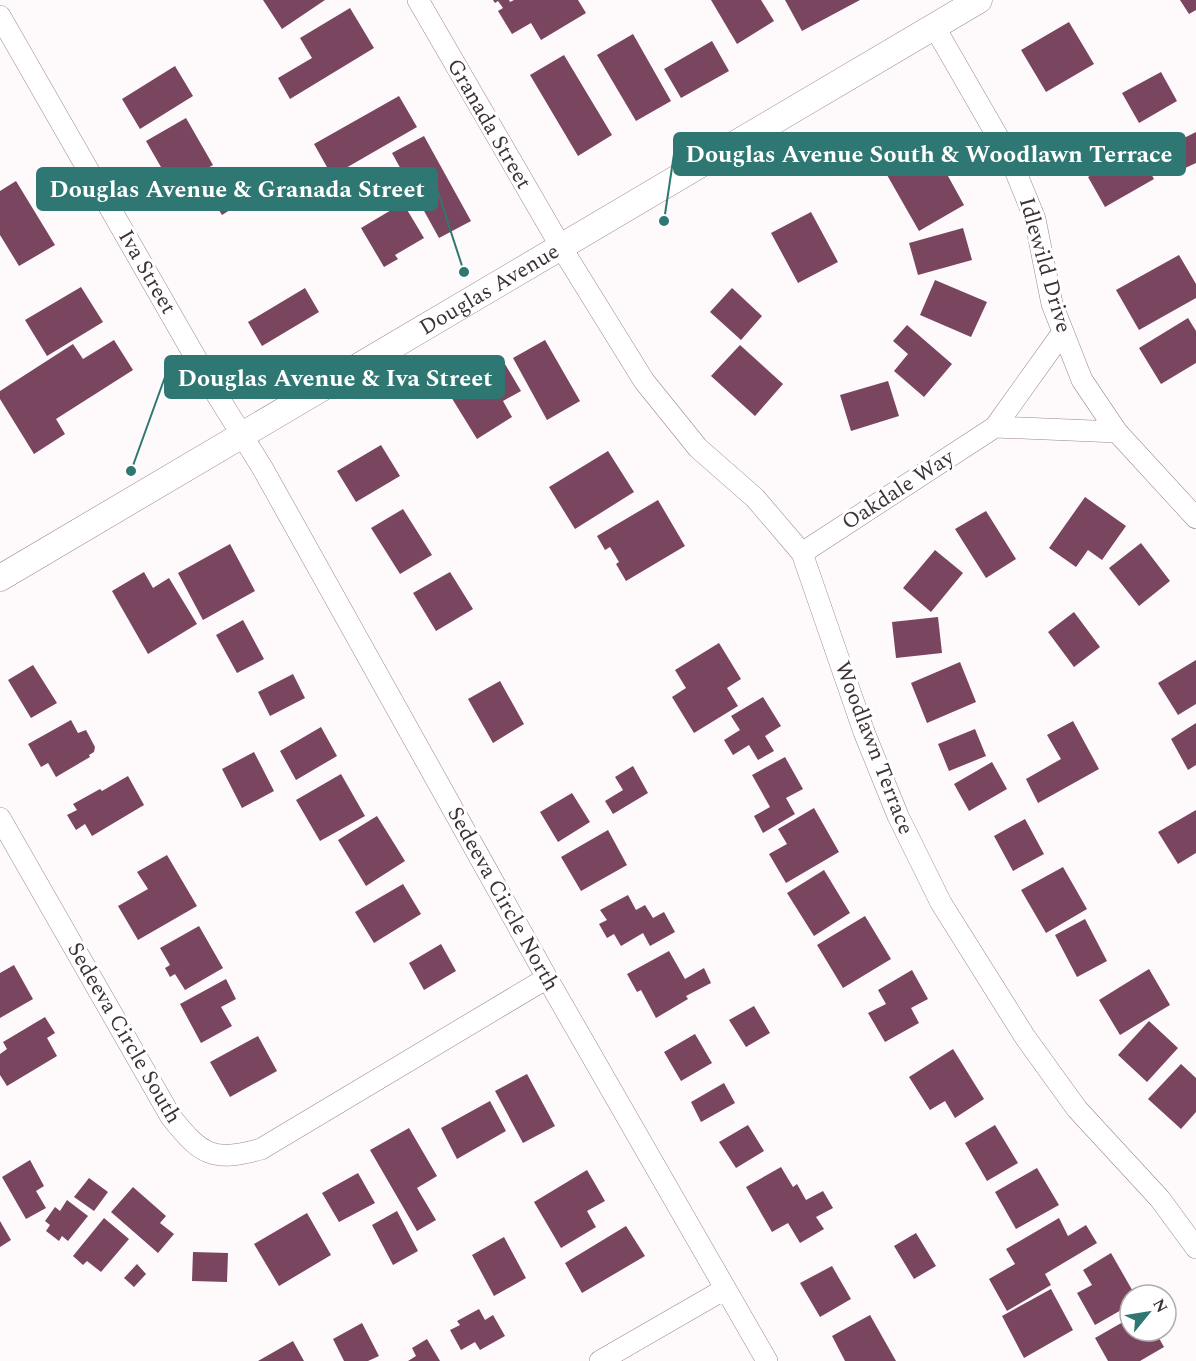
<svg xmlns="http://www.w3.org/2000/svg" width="1196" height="1361" font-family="Spectral,serif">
  <rect width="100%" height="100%" fill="#fef9fb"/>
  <path fill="#7a455f" d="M263,0H325L282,29Z
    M493,0H509L510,2L514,0H578L586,13L541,40L531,23L512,34L498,11L503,8L498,1L495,3Z
    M711,0H761L774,21L737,44Z
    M785,0H860L802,31Z
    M1180,0H1196V10L1189,14Z
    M350,8L374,48L290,99L278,78L312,58L300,38Z
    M1069,22L1094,64L1046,92L1021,50Z
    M633,34L671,101L636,121L597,55Z
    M712,41L729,71L681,98L664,69Z
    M564,55L612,135L578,156L530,75Z
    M175,66L193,96L140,129L122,99Z
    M1161,72L1177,101L1139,123L1122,93Z
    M399,96L417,127L332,176L314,144Z
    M186,118L213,165L173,188L146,141Z
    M1196,132V163L1183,169L1170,145Z
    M424,136L471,221L439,238L392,153Z
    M933,149L964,205L919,231L887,175Z
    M1137,149L1154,179L1105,207L1088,177Z
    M220,172L241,203L222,215L212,199L194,211L184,195Z
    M16,181L55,245L19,266L0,235V191Z
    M403,203L424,238L395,255L398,259L384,267L361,228Z
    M811,212L838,262L798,283L771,233Z
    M963,228L972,260L918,275L909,243Z
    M1179,255L1196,284V298L1139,330L1116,290Z
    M935,280L987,302L971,337L920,315Z
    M81,287L103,322L47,356L25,320Z
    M305,288L319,312L262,346L248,322Z
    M732,288L762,316L741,340L710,312Z
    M1188,318L1196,331V363L1161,384L1139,348Z
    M907,325L952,364L924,397L894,371L908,354L893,341Z
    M114,340L133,370L56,419L65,434L34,454L0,399V391L73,344L83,359Z
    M545,340L580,401L547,420L513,358Z
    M740,345L783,384L755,416L711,376Z
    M502,359L521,391L503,401L512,417L477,439L448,392Z
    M888,381L899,416L851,431L840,395Z
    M381,445L400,476L356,502L337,471Z
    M608,451L634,492L575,529L549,487Z
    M1085,497L1126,526L1102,560L1088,550L1076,567L1049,548Z
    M658,500L685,546L626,581L616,564L619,562L610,547L605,550L597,536Z
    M403,509L432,555L400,574L371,528Z
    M986,511L1016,559L986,578L955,529Z
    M1141,543L1170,581L1139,606L1109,568Z
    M230,544L255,591L203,620L178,573Z
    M935,550L963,573L931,612L903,588Z
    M144,572L153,588L169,578L197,624L148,654L112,591Z
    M450,572L473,609L436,631L413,593Z
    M1074,612L1100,647L1074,667L1048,632Z
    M938,617L942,653L896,658L892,622Z
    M243,620L264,659L237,673L216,635Z
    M719,643L741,679L727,688L738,706L694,733L672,697L686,688L675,670Z
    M1196,660V704L1178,715L1158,683Z
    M960,662L976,702L927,723L911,683Z
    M33,665L57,703L31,718L8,680Z
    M293,674L305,698L270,716L258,692Z
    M500,681L524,724L493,743L468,699Z
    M763,697L781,726L765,736L774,751L758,760L749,745L733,755L724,740L740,730L731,716Z
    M71,720L78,733L86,730L95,747L94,752L89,755L90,757L56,777L48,763L41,767L28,744Z
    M1073,721L1099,769L1038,803L1026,779L1061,759L1047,735Z
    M1196,723V765L1188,770L1171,739Z
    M321,727L337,756L296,780L280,751Z
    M975,729L986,756L949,771L938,744Z
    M254,752L274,791L242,808L222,769Z
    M785,757L803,789L786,798L795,814L763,833L754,816L770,807L752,775Z
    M992,762L1007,789L969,811L954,784Z
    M633,766L648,793L613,814L605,801L623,790L615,777Z
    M341,774L365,816L320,841L296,800Z
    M128,776L144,805L92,836L85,824L76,830L67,815L77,810L73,804L100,789L102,791Z
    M572,793L590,822L558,842L540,812Z
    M814,808L839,852L786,883L769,854L787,844L778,829Z
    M1196,810V853L1178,864L1158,832Z
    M377,816L405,861L366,886L338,840Z
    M1025,819L1044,854L1013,871L994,836Z
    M608,830L627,865L581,891L561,857Z
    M167,855L197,906L138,940L118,906L148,889L137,872Z
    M1063,867L1087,909L1046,933L1021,890Z
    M824,870L850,913L814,936L787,893Z
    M403,884L421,914L374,943L355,912Z
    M628,895L636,910L645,905L653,918L664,912L675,932L650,946L643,933L621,946L614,934L607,938L599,924L607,920L600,910Z
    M865,916L891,959L843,988L817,945Z
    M1085,919L1107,961L1077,977L1055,935Z
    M199,926L223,968L185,990L175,974L170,977L165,968L170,965L160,948Z
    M441,944L456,971L424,990L409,963Z
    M669,951L685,979L704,968L711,983L686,996L688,999L656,1018L641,990L637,992L627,974Z
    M14,965L33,999L0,1018V973Z
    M1149,969L1170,1005L1120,1035L1099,1000Z
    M912,970L928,999L911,1008L919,1023L885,1042L868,1013L886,1004L878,990Z
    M226,979L236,999L221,1007L232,1026L201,1043L180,1004Z
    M754,1006L770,1033L746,1047L729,1020Z
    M45,1017L55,1033L47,1038L57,1056L7,1086L0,1075V1054L7,1049L3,1042Z
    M1149,1021L1178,1048L1147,1082L1118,1055Z
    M695,1034L712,1063L681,1081L664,1052Z
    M258,1036L277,1071L230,1097L210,1062Z
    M953,1049L984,1099L955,1118L945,1101L930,1110L909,1077Z
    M1181,1064L1196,1078V1112L1181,1129L1148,1099Z
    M527,1074L555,1126L523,1143L495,1091Z
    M724,1083L735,1103L701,1122L691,1102Z
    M490,1101L506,1131L457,1159L441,1128Z
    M748,1125L764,1151L736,1168L719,1142Z
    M995,1125L1018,1163L987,1181L965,1143Z
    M409,1128L437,1176L417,1188L436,1220L417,1231L370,1150Z
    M30,1160L44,1186L36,1191L46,1208L26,1219L2,1177Z
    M781,1167L793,1187L797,1184L806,1200L823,1191L833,1208L816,1217L824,1229L800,1243L788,1223L772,1232L746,1187Z
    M1037,1168L1059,1205L1016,1229L995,1192Z
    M587,1170L605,1201L587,1211L596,1227L561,1248L534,1202Z
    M358,1173L375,1203L339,1222L322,1193Z
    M89,1178L108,1192L94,1211L74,1197Z
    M133,1187L166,1216L160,1223L174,1234L158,1253L111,1212Z
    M67,1200L88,1216L68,1241L62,1236L59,1241L46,1231L50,1225L45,1221L55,1207L60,1211Z
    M397,1211L418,1251L393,1265L372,1225Z
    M307,1213L331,1255L279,1286L254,1244Z
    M104,1218L129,1239L101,1272L87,1261L83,1265L73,1256Z
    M1059,1218L1068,1236L1086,1225L1097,1243L1045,1274L1051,1285L1007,1311L989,1279L1015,1264L1006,1249Z
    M0,1221L11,1240L0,1247Z
    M626,1226L645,1256L582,1293L565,1263Z
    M916,1233L936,1266L914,1279L894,1246Z
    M504,1237L526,1278L494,1296L472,1255Z
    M193,1252L228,1253L227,1282L192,1281Z
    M1111,1253L1135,1295H1130V1305L1095,1325L1077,1293L1092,1285L1083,1270Z
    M137,1264L146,1274L134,1287L124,1278Z
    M832,1266L851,1299L820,1317L800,1283Z
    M1051,1289L1073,1330L1024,1358L1002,1316Z
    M479,1309L485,1320L493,1315L505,1336L480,1350L475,1342L461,1350L450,1330L460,1325L457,1321Z
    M870,1315L896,1361H845L832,1336Z
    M1130,1318V1331H1155L1164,1347L1140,1361H1108L1095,1338Z
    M362,1323L379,1356L368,1361H344L333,1339Z
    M427,1339L440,1361H408L416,1356L412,1348Z
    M293,1341L304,1361H258Z"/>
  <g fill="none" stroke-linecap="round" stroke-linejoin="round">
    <g stroke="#9e8590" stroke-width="22">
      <path id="minor" d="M418,0L561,247L644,381L698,448L755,498L802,553L864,732L898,816L941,903L1025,1037L1077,1109L1160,1199L1196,1248
        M0,16L217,395L263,469L547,978L767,1361
        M934,26L1010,158L1035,219L1052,304L1082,380L1117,432L1196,518
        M995,427L1117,432
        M802,553L995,427L1063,332
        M0,818L171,1117C202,1156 213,1162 261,1149L547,978
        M600,1361L725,1289"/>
    </g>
    <g stroke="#9e8590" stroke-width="27">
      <g id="tertiary">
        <path id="s1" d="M0,578L979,0"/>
      </g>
    </g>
    <use href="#minor" stroke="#fff" stroke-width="21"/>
    <use href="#tertiary" stroke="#fff" stroke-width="26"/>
  </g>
  <g text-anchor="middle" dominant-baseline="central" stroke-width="6" stroke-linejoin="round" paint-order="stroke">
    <g font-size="22" fill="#3d3237" stroke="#fff">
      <text transform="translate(489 124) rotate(60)">Granada Street</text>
      <text transform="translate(1045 265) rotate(74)">Idlewild Drive</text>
      <text transform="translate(147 272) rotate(60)">Iva Street</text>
      <text stroke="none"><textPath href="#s1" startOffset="568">Douglas Avenue</textPath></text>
      <text transform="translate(898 490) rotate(-33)">Oakdale Way</text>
      <text transform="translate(874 748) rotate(69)">Woodlawn Terrace</text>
      <text transform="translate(503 899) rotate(61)">Sedeeva Circle North</text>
      <text transform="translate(124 1033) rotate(60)">Sedeeva Circle South</text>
    </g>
  </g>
  <path fill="none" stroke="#2f7772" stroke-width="2" d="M664 221L674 154M464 272L437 189M131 471L165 377"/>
  <g fill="#2f7772" stroke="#fff" stroke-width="2">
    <circle cx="664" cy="221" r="6"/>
    <circle cx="464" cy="272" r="6"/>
    <circle cx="131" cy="471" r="6"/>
  </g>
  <g fill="#2f7772" stroke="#2f7772" stroke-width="2">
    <rect x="674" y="133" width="511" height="42" rx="6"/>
    <rect x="37" y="168" width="400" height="42" rx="6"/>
    <rect x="165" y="356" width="339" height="42" rx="6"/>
  </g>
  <g font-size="24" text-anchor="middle" font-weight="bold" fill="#fff">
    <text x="929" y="162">Douglas Avenue South &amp; Woodlawn Terrace</text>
    <text x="237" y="197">Douglas Avenue &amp; Granada Street</text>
    <text x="335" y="386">Douglas Avenue &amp; Iva Street</text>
  </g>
  <g transform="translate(1148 1313) rotate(60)"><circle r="28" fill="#ffffff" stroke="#b1adaf" stroke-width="1.5"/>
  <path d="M0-4.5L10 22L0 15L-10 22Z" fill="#2f7772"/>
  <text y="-9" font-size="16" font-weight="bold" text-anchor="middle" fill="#3d3237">N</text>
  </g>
</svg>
